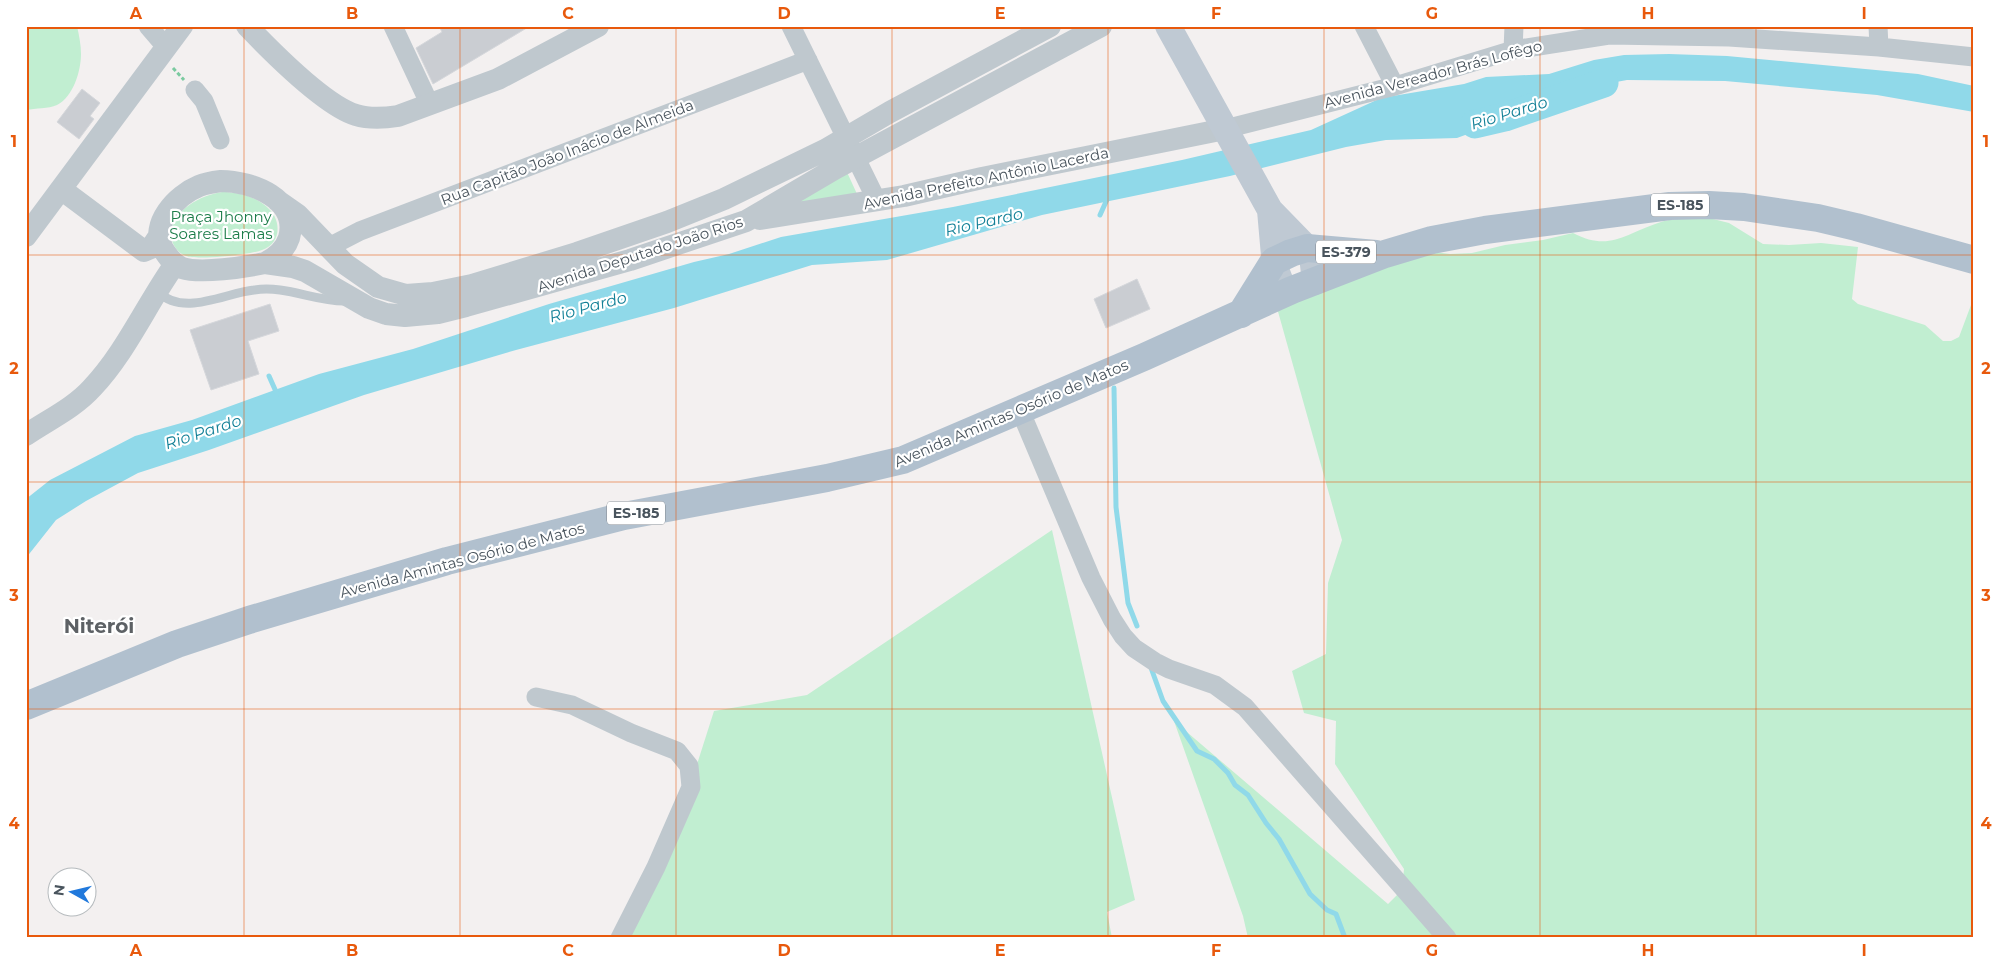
<svg xmlns="http://www.w3.org/2000/svg" width="2000" height="964" font-family="Montserrat,sans-serif">
  <rect width="100%" height="100%" fill="#f3f0f0"/>
  <path fill="#c1eed1" d="M26,26H77C79,35 81,45 81,54C81,71 73,97 57,105C48,109 36,108 26,110Z
    M846,170L857,194L786,207Z
    M222,192C239,192 258,197 270,210C282,223 280,244 262,250C250,255 197,260 186,256C178,253 172,245 171,236C170,211 201,195 222,192Z
    M1705,217L1729,223L1763,244L1789,245L1821,243L1858,247L1852,299L1858,304L1925,325L1943,341H1951L1959,337L1974,297V938H1248L1243,916L1174,721L1388,904L1402,890L1404,869L1335,764L1336,721L1304,713L1292,671L1326,654L1328,583L1342,540L1277,308L1426,251L1450,254L1472,253L1505,245L1543,240L1573,233C1609,252 1625,234 1658,223C1672,218 1691,218 1705,217Z
    M1052,530L1135,900L1107,912L1112,938H613L692,780L714,711L807,695Z"/>
  <path fill="#90d9e9" d="M1669,54L1727,56L1918,74L1974,86V112L1877,95L1725,81L1627,80L1600,85L1524,108L1484,128L1457,138L1386,140L1346,147L1230,176L1042,215L887,260L812,265L674,308L516,350L364,395L209,450L138,473L86,501L56,520L26,558V499L50,480L135,436L192,420L319,374L413,349L549,304L694,262L729,254L781,237L953,207L1182,160L1311,130L1381,98L1464,84L1486,77L1549,74L1594,60L1624,55Z"/>
  <g fill="none" stroke-linecap="round" stroke-linejoin="round">
    <path stroke="#90d9e9" stroke-width="5" d="M1100,215L1109,195
      M269,376L277,394
      M1114,388L1116,507L1128,603L1137,626
      M1150,665L1163,701L1197,751L1214,759L1228,773L1235,785L1248,795L1266,823L1279,839L1310,894L1327,910L1336,914L1345,938"/>
    <path stroke="#90d9e9" stroke-width="29" d="M1475,124L1505,117L1604,83"/>
  </g>
  <path fill="#cacdd2" stroke="#d5d7db" d="M439,26H530L433,84L416,48L442,32Z
    M82,89L100,103L90,116L94,119L79,139L57,122Z
    M1137,279L1150,309L1106,328L1094,299Z
    M270,304L279,331L248,341L259,374L211,390L190,330Z"/>
  <g fill="none" stroke-linecap="round" stroke-linejoin="round">
    <path stroke="#7bcaa0" stroke-width="3" stroke-dasharray="4 2.5" stroke-linecap="butt" d="M173,68L184,80"/>
    <path stroke="#bfc8ce" stroke-width="9" d="M158,292C184,317 225,293 254,290C285,285 314,301 344,301"/>
    <path stroke="#bfc8ce" stroke-width="19" d="M148,26L166,47
      M393,26L430,105
      M791,26L877,201
      M1364,26L1395,86
      M1878,26L1879,47
      M1513,50L1514,26
      M195,90L204,101L220,140
      M1225,129L1395,86L1513,50L1609,35L1729,37L1879,47L1974,57
      M329,247L360,231L808,60
      M1020,410L1091,578L1112,619L1123,636L1134,648L1155,662L1169,669L1215,685L1245,707L1447,938
      M536,697L572,705L631,733L677,751L689,766L691,787L656,867L620,938"/>
    <path stroke="#bfc8ce" stroke-width="22" d="M247,26C271,51 324,105 356,115C369,119 385,118 398,116L498,79L598,26
      M221,181C251,181 300,199 289,238C285,250 277,257 265,263C245,267 201,274 182,268C173,264 168,257 163,249C149,224 177,195 199,186C206,183 213,182 221,181Z
      M61,189L144,251L151,248L159,236
      M278,201L298,215L345,264L378,287L406,295L433,293L472,285L577,253L667,222L724,199L825,150L890,112L1050,26
      M760,219L904,196L982,178L1225,129
      M26,236L182,26
      M265,263L293,267L305,271L369,308L386,314L405,316L438,313L466,306L630,260L746,221L836,168L1101,26
      M26,435C48,420 74,408 92,388C126,352 146,305 175,264"/>
    <path stroke="#bfc9d3" stroke-width="26" d="M1168,26L1270,210L1307,248L1312,256L1315,282
      M1270,210L1275,267L1280,280"/>
    <path stroke="#b1c0ce" stroke-width="28" d="M1241,314L1274,261L1291,253L1307,248L1376,254
      M26,706L177,644L249,620L447,561L624,516L827,478L903,460L1144,357L1292,290L1385,254L1432,240L1485,230L1670,206L1709,205L1744,207L1818,218L1856,227L1974,260"/>
  </g>
  <path fill="none" stroke="#e8590c" stroke-width="1" stroke-opacity="0.55" d="M244,26V938M460,26V938M676,26V938M892,26V938M1108,26V938M1324,26V938M1540,26V938M1756,26V938M26,255H1974M26,482H1974M26,709H1974"/>
  <g text-anchor="middle" dominant-baseline="central" stroke-width="4.5" stroke-linejoin="round" paint-order="stroke">
    <g fill="#fff" stroke="#80878e" stroke-width="1">
      <rect x="1651" y="193.5" width="58" height="23" rx="4"/>
      <rect x="1316" y="240.5" width="60" height="23" rx="4"/>
      <rect x="607" y="501.5" width="58" height="23" rx="4"/>
    </g>
    <g font-size="14" font-weight="bold" fill="#49545d">
      <text x="1680" y="205">ES-185</text>
      <text x="1346" y="252">ES-379</text>
      <text x="636" y="513">ES-185</text>
    </g>
    <g font-size="15" fill="#49545d" stroke="#fff">
      <text transform="translate(1433 74) rotate(-15)">Avenida Vereador Brás Lofêgo</text>
      <text transform="translate(567 152) rotate(-21)">Rua Capitão João Inácio de Almeida</text>
      <text transform="translate(986 178) rotate(-12)">Avenida Prefeito Antônio Lacerda</text>
      <text transform="translate(640 254) rotate(-18)">Avenida Deputado João Rios</text>
      <text transform="translate(1011 413) rotate(-23)">Avenida Amintas Osório de Matos</text>
      <text transform="translate(462 560) rotate(-15)">Avenida Amintas Osório de Matos</text>
    </g>
    <g font-size="15" fill="#1c7c49" stroke="#fff">
      <text x="221" y="216">Praça Jhonny<tspan x="221" dy="17">Soares Lamas</tspan></text>
    </g>
    <g font-size="16" font-style="italic" fill="#138097" stroke="#fff">
      <text transform="translate(1509 113) rotate(-17)">Rio Pardo</text>
      <text transform="translate(984 222) rotate(-13)">Rio Pardo</text>
      <text transform="translate(588 307) rotate(-15)">Rio Pardo</text>
      <text transform="translate(203 432) rotate(-18)">Rio Pardo</text>
    </g>
    <g font-size="20" font-weight="bold" fill="#5d6165" stroke="#fff">
      <text x="99" y="626">Niterói</text>
    </g>
  </g>
  <rect width="2000" height="964" fill="none" stroke="#ffffff" stroke-width="55"/>
  <g transform="translate(72 892) rotate(278)"><circle r="24" fill="#ffffff" stroke="#b6bbbe"/>
  <path d="M0-4L9 19L0 12L-9 19Z" fill="#2179dc"/>
  <text y="-8" font-size="14" font-weight="bold" text-anchor="middle" fill="#49545d">N</text>
  </g>
  <rect x="28" y="28" width="1944" height="908" fill="none" stroke="#e8590c" stroke-width="2"/>
  <g font-size="16" text-anchor="middle" font-weight="bold" fill="#e8590c">
    <text x="136" y="19">A</text>
    <text x="352" y="19">B</text>
    <text x="568" y="19">C</text>
    <text x="784" y="19">D</text>
    <text x="1000" y="19">E</text>
    <text x="1216" y="19">F</text>
    <text x="1432" y="19">G</text>
    <text x="1648" y="19">H</text>
    <text x="1864" y="19">I</text>
    <text x="14" y="147">1</text>
    <text x="1986" y="147">1</text>
    <text x="14" y="374">2</text>
    <text x="1986" y="374">2</text>
    <text x="14" y="601">3</text>
    <text x="1986" y="601">3</text>
    <text x="14" y="829">4</text>
    <text x="1986" y="829">4</text>
    <text x="136" y="956">A</text>
    <text x="352" y="956">B</text>
    <text x="568" y="956">C</text>
    <text x="784" y="956">D</text>
    <text x="1000" y="956">E</text>
    <text x="1216" y="956">F</text>
    <text x="1432" y="956">G</text>
    <text x="1648" y="956">H</text>
    <text x="1864" y="956">I</text>
  </g>
</svg>
